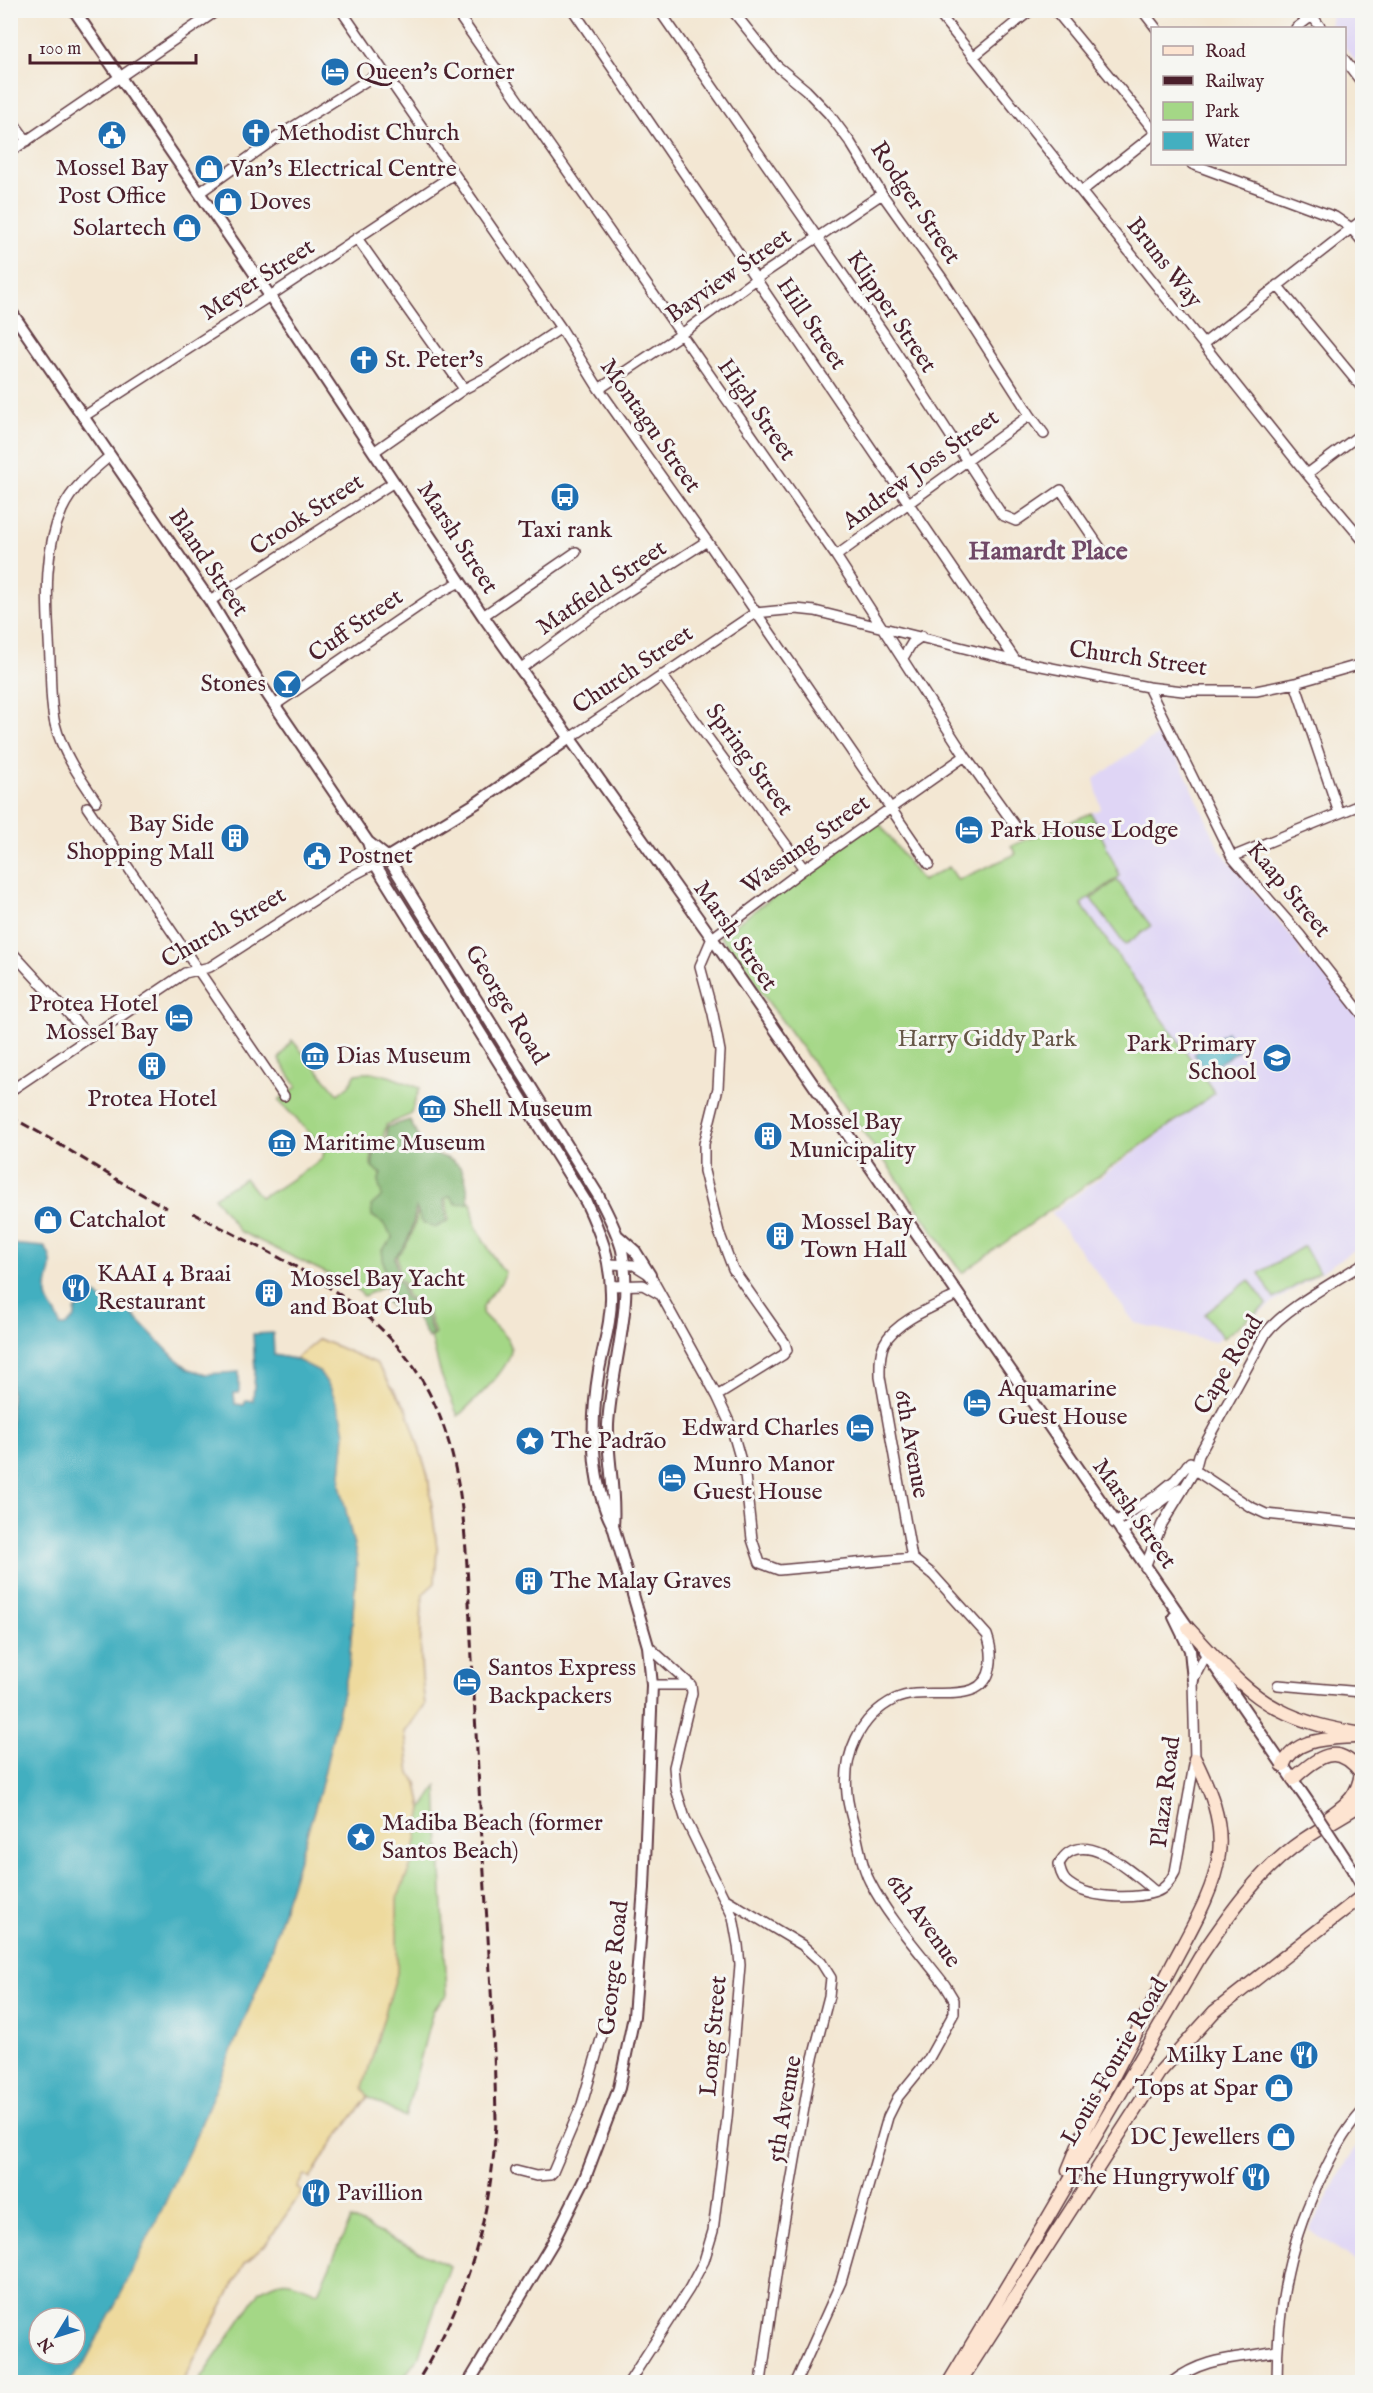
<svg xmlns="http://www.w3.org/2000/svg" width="1373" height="2393" font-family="'IM FELL English',serif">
  <rect width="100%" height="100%" fill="#f6f6f2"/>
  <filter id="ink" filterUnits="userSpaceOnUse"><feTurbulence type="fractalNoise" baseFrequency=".0167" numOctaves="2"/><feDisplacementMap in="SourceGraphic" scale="12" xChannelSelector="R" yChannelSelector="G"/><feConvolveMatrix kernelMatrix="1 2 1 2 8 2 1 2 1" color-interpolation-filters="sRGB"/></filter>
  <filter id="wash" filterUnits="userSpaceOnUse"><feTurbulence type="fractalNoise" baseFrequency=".008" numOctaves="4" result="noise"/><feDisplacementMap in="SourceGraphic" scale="24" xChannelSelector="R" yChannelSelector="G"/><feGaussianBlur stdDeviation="1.35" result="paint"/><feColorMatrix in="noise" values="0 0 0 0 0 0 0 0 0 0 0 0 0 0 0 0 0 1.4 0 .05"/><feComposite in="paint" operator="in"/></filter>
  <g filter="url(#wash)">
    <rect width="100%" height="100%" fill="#f3e7d3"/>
    <path fill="#dfd5f5" d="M1335,10L1362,11V70L1345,47L1344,28H1330L1332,13Z
      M1163,731L1188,779L1220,850L1299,945L1302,958L1308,955L1362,1022V1245L1214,1342L1135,1323L1052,1213L1215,1093L1081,904L1120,876L1091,813L1101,809L1094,779Z
      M1362,2140V2265L1309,2230L1351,2155Z"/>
    <path fill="#a4d786" stroke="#777b58" stroke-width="1.5" d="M1091,813L1120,876L1081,904L1215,1093L962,1273L894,1174L720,936L877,820L922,881L949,867L958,880L1016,854L1011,846Z
      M1117,880L1151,926L1125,945L1091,899Z
      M292,1040L338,1094L349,1085L356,1074C384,1069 395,1080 420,1088L410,1115L386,1125L383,1139L373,1143L371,1165L385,1168V1222L395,1237L384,1249L396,1290L388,1299L387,1285L364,1296L353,1286L239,1231L214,1197L245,1178L260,1197L277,1189L322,1159L324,1152L323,1147L278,1100L297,1087L279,1059Z
      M452,1194L458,1203L471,1202L476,1227L500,1268L505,1272C502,1290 483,1295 482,1313C489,1322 506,1334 510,1344C518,1363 472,1403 458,1416L441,1375L431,1337L435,1334L427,1310L407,1296L403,1282L397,1277L399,1268L397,1255C412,1242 415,1225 419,1205L437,1227L449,1220L446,1198Z
      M1304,1246L1319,1272L1274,1299L1259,1273Z
      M1249,1280L1267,1304L1223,1338L1205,1314Z
      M437,1786L447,1994L433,2010L405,2118L368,2097L363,2088L397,1973V1898L411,1865L422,1809Z
      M351,2219L450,2266L418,2358L400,2382H198L260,2291C287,2274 292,2283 318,2292Z"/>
    <path fill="#83b873" stroke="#666c4f" stroke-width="1.5" d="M410,1120C415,1131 420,1144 431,1151C437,1156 446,1157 453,1161C467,1169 467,1188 469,1203L456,1204L450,1196L444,1199L447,1221L435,1228L422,1222L416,1208C413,1227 410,1243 395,1257L397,1269L395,1278L401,1283L405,1297L425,1311L433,1335L428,1338C419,1322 419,1313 398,1315L386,1301L393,1291L386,1280L382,1250L393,1238L383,1223L372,1216L371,1206L382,1196L378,1182L381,1173L372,1168L375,1144L387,1140V1127Z"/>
    <path fill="#eeda9e" stroke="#9c7c64" stroke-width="1.5" d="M319,1339L376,1363L407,1409L428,1476L437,1548L435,1583L423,1594C419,1631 420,1668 425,1705L405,1732L410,1774L417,1783L422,1809L411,1865L397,1898V1973L363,2088L368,2097L328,2149L310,2179L304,2175L297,2188L302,2192L265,2245L245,2263L182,2382H68L83,2365L196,2136L264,1972L320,1791L349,1666L357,1559L340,1485L345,1433L331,1389L319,1371L295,1359Z"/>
    <path fill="#43afc0" stroke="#466776" stroke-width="1.5" fill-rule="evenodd" d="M1227,1032L1239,1050L1206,1072L1194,1054Z
      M11,1244L45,1247C59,1268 45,1274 47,1296C49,1308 60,1314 60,1326H65L75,1318V1310L93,1292L106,1303L130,1312L173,1356L189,1369L206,1374L239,1372V1393H234L235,1404L244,1405L246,1400L253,1401L255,1372L253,1334L273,1333L274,1355L295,1359L319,1371L331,1389L342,1418L345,1433L340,1485L357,1559L349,1666L320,1791L264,1972L196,2136L163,2207L119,2298L83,2365L68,2382H11ZM39,2318H75V2354H39Z"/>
  </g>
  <g filter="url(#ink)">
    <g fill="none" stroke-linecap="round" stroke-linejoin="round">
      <g stroke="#633d44" stroke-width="12">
        <path id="minor" d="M341,10L561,328L599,389L707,541L929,864
          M455,10L836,556L965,756L1021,834
          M573,10L1016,661
          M659,10L883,332L1002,515L1016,521L1061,490L1105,555
          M732,10L776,65L806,90L829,114L850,142L882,194L942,278L1030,415L1044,434
          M936,10L1307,474L1362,539
          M1055,10L1152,128
          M1142,10L1156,28
          M1308,10L1321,28
          M1296,28L1320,10
          M973,57L1031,10
          M1344,59L1362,83
          M10,118L27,141
          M10,152L218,10
          M1192,164L1335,217L1351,228L1362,241
          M1082,191L1152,136
          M199,193L283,133L382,71
          M357,238L464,389
          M1277,285L1362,388
          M1203,344L1362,220
          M599,389L680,335L757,278L882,194
          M83,417L270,296L454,174
          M375,451L464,389L489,376L561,328
          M1307,474L1362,433
          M836,556L1030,415
          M210,601L394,482
          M483,616L576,552
          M903,658L912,643L922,636
          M520,669L613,601L707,541
          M662,675L804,869
          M1295,683L1339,813
          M1148,687L1232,857L1300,935L1362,1014
          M275,705L435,595L460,582
          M570,738L755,613L796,609L815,611L1016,661L1148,687L1183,691H1256L1295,683L1362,664
          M96,801C80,778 62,752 55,724C50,703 51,681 50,660C48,611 41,557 62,510C72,488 92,471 110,456
          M87,807L284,1096
          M1232,857L1362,804
          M10,950L90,1037
          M10,1091L185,973L210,967L350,877L375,864
          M609,1264L634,1265L650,1275L717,1396L731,1426L745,1475L752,1539L760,1563L779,1570L912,1558
          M611,1286L643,1285L659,1294
          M717,1396L783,1355L787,1350L785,1343L733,1269L719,1232L704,1171V1144L718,1088L720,1051L713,1014L700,966L712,938L804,869L965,756
          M1187,1465L1249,1506L1266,1514L1362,1524
          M1114,1523L1154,1497L1175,1480L1190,1462
          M1121,1532L1180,1488
          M1145,1567L1162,1524L1195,1470L1199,1455L1266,1333C1285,1308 1335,1282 1362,1264
          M652,1685H691
          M1278,1685L1362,1692
          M1156,1892C1134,1874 1081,1823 1059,1864C1060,1870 1061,1876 1066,1881C1085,1899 1132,1900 1156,1892C1165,1889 1171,1880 1175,1872L1195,1759L1193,1680L1206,1655
          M724,1898L802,1945L821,1962L831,1978L829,1996L812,2062L781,2240L761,2382
          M516,2171L536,2176L550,2175L553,2172L582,2104L606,2022
          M629,2382L689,2289L704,2261L713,2231L727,2118L740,1965L738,1945L733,1917L685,1818L676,1789L674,1767L692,1693L691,1685L648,1646
          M796,2382L841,2282L888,2117L898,2097L928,2060L954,2013V2000L945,1985C920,1952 889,1919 870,1882C862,1868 860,1850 856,1834C853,1821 848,1807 847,1794C843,1755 859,1717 895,1699C918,1688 949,1698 972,1690C994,1682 994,1654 987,1635L933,1575L912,1558L880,1377C880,1366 879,1355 884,1344C895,1321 935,1306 958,1295
          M1172,2382C1205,2356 1238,2359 1277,2351
          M1277,2382C1277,2305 1289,2239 1325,2170C1335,2149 1346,2129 1362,2112"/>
      </g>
      <g stroke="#633d44" stroke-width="14">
        <path id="tertiary" d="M74,10L270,296L483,616L712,938L1192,1633
          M10,310L210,601L261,685L368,842L375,864L586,1202C600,1232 611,1259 611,1293C612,1319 604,1344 599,1370C591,1418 589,1482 613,1526L648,1646L652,1685L644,1888L634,2016L619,2088L585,2178L553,2242L469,2382
          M368,842L388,858L598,1195C607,1213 617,1231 622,1250C634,1308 611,1367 608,1425C607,1459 616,1492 613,1526
          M383,860L478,802L570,738
          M618,1236L635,1251L650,1275
          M1174,1617L1190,1650L1193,1680
          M1204,1651L1311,1806
          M1351,1867L1362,1886"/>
      </g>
      <g stroke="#633d44" stroke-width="15">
        <path id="secondary" d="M1188,1628C1215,1656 1242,1691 1278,1709C1304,1723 1333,1729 1362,1734
          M1283,1766C1294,1737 1330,1739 1355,1737
          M1293,1779C1317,1758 1337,1740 1361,1773C1357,1798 1346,1804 1327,1818
          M1068,2170L1082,2136C1112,2080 1141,2023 1171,1967C1188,1934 1215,1891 1219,1854C1223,1819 1210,1790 1195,1759
          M949,2382L1046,2221L1200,1957C1229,1914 1260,1869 1303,1840C1322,1827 1343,1816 1362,1804
          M960,2382L1159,2073L1214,2012L1362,1896"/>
      </g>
      <use href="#minor" stroke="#fff" stroke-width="9"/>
      <use href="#tertiary" stroke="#fff" stroke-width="10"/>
      <use href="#secondary" stroke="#fde4d1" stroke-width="12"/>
      <path stroke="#4a1f2b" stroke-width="3" stroke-dasharray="9 4.5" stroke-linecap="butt" d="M10,1117C64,1144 113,1180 167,1208
        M193,1213C271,1254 360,1291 413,1366C465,1441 465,1534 470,1621C473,1677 476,1733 479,1788C485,1899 494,2010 496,2121C492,2216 467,2302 417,2382"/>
      <g stroke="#633d44" stroke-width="14" stroke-linecap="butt">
        <path id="tertiary-bridge" d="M1311,1806L1351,1867"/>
      </g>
      <use href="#tertiary-bridge" stroke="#fff" stroke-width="10"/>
    </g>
  </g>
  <defs>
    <g id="hotel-disc" transform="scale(1.5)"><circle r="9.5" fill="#1f6fb2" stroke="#f6f6f2"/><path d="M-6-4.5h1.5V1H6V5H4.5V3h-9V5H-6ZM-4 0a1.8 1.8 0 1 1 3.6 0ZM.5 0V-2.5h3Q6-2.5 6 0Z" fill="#fff"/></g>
    <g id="church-disc" transform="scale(1.5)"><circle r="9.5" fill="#1f6fb2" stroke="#f6f6f2"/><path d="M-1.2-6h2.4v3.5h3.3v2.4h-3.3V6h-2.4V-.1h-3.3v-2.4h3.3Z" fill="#fff"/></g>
    <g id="civic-disc" transform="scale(1.5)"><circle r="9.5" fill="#1f6fb2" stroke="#f6f6f2"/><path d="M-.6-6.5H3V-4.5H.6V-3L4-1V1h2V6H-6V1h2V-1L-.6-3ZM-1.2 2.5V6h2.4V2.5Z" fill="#fff"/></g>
    <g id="shop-disc" transform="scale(1.5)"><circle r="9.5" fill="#1f6fb2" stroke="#f6f6f2"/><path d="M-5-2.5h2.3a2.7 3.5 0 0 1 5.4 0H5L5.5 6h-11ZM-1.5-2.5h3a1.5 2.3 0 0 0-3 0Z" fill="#fff"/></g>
    <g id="bus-disc" transform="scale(1.5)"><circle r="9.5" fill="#1f6fb2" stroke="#f6f6f2"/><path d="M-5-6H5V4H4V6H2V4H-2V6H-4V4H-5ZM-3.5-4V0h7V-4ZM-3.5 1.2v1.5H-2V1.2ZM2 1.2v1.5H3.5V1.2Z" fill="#fff"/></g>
    <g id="bar-disc" transform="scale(1.5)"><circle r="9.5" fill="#1f6fb2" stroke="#f6f6f2"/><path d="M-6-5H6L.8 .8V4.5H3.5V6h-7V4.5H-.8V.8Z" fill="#fff"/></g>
    <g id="building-disc" transform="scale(1.5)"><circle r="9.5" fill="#1f6fb2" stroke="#f6f6f2"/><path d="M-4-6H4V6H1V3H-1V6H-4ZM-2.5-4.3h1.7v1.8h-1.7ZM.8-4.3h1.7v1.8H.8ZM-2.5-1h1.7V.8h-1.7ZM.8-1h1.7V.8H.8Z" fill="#fff"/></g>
    <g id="museum-disc" transform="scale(1.5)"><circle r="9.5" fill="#1f6fb2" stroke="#f6f6f2"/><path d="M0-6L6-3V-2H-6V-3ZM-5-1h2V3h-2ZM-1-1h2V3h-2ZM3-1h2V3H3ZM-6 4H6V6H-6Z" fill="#fff"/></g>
    <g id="school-disc" transform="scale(1.5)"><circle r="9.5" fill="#1f6fb2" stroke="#f6f6f2"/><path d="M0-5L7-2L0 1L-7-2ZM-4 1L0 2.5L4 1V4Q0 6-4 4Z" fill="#fff"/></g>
    <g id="restaurant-disc" transform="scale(1.5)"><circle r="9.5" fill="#1f6fb2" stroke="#f6f6f2"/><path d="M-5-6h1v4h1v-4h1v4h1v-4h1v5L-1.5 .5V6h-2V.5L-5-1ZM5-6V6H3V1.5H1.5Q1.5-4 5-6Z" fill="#fff"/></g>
    <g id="sight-disc" transform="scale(1.5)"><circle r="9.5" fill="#1f6fb2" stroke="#f6f6f2"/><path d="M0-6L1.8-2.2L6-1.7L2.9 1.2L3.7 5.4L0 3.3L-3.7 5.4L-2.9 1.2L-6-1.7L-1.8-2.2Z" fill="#fff"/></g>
  </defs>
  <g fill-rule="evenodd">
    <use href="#hotel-disc" x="335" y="72"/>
    <use href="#church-disc" x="256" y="133"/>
    <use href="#civic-disc" x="112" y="135"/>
    <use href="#shop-disc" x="209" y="169"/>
    <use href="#shop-disc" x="228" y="202"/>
    <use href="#shop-disc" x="187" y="228"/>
    <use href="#church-disc" x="364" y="360"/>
    <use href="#bus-disc" x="565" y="497"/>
    <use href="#bar-disc" x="287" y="684"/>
    <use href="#hotel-disc" x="969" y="830"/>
    <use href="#building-disc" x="235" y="838"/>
    <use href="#civic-disc" x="317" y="856"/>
    <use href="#hotel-disc" x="179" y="1018"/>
    <use href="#museum-disc" x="315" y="1056"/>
    <use href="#school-disc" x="1277" y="1058"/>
    <use href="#building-disc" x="152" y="1066"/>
    <use href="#museum-disc" x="432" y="1109"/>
    <use href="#building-disc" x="768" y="1136"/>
    <use href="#museum-disc" x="282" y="1143"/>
    <use href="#shop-disc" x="48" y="1220"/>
    <use href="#building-disc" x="780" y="1236"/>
    <use href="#restaurant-disc" x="76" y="1288"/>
    <use href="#building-disc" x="269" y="1293"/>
    <use href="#hotel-disc" x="977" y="1403"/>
    <use href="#hotel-disc" x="860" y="1428"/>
    <use href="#sight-disc" x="530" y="1441"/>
    <use href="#hotel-disc" x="672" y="1478"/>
    <use href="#building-disc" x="529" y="1581"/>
    <use href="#hotel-disc" x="467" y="1682"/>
    <use href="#sight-disc" x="361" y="1837"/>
    <use href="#restaurant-disc" x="1304" y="2055"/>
    <use href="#shop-disc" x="1279" y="2088"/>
    <use href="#shop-disc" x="1281" y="2137"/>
    <use href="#restaurant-disc" x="1256" y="2177"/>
    <use href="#restaurant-disc" x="316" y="2193"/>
  </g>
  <g text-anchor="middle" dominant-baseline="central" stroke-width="6" stroke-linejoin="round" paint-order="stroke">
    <g font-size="24" fill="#4a1f2b" stroke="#f6f6f2" text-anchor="start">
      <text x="356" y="72">Queen's Corner</text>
      <text x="277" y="133">Methodist Church</text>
      <text x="112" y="168" text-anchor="middle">Mossel Bay<tspan x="112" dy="28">Post Office</tspan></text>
      <text x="230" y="169">Van's Electrical Centre</text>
      <text x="249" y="202">Doves</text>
      <text x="166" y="228" text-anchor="end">Solartech</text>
      <text x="385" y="360">St. Peter's</text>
      <text x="565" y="530" text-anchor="middle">Taxi rank</text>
      <text x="266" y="684" text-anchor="end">Stones</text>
      <text x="214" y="824" text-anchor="end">Bay Side<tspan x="214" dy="28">Shopping Mall</tspan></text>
      <text x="990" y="830">Park House Lodge</text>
      <text x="338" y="856">Postnet</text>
      <text x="158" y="1004" text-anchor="end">Protea Hotel<tspan x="158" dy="28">Mossel Bay</tspan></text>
      <text x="1256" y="1044" text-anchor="end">Park Primary<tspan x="1256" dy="28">School</tspan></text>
      <text x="336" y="1056">Dias Museum</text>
      <text x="152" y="1099" text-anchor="middle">Protea Hotel</text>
      <text x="453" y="1109">Shell Museum</text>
      <text x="789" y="1122">Mossel Bay<tspan x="789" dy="28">Municipality</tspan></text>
      <text x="303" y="1143">Maritime Museum</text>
      <text x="69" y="1220">Catchalot</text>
      <text x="801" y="1222">Mossel Bay<tspan x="801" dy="28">Town Hall</tspan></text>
      <text x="97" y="1274">KAAI 4 Braai<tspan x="97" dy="28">Restaurant</tspan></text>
      <text x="290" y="1279">Mossel Bay Yacht<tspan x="290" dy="28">and Boat Club</tspan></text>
      <text x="998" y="1389">Aquamarine<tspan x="998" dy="28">Guest House</tspan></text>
      <text x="839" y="1428" text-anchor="end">Edward Charles</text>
      <text x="551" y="1441">The Padrão</text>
      <text x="693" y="1464">Munro Manor<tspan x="693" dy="28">Guest House</tspan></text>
      <text x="550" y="1581">The Malay Graves</text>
      <text x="488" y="1668">Santos Express<tspan x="488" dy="28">Backpackers</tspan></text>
      <text x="382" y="1823">Madiba Beach (former<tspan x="382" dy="28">Santos Beach)</tspan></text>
      <text x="1283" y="2055" text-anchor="end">Milky Lane</text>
      <text x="1258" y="2088" text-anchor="end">Tops at Spar</text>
      <text x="1260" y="2137" text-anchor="end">DC Jewellers</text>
      <text x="1235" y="2177" text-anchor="end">The Hungrywolf</text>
      <text x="337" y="2193">Pavillion</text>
    </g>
    <g font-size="24" fill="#4a1f2b" stroke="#f6f6f2">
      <text transform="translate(915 203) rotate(56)">Rodger Street</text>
      <text transform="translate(1164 263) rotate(52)">Bruns Way</text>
      <text transform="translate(729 276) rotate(-35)">Bayview Street</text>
      <text transform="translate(258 280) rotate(-33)">Meyer Street</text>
      <text transform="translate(891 312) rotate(56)">Klipper Street</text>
      <text transform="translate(811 324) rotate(56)">Hill Street</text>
      <text transform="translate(756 410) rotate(55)">High Street</text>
      <text transform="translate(650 426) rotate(55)">Montagu Street</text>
      <text transform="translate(921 470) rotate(-36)">Andrew Joss Street</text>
      <text transform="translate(307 515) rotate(-33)">Crook Street</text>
      <text transform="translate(457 538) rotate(57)">Marsh Street</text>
      <text transform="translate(208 563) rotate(56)">Bland Street</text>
      <text transform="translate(602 588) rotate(-34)">Matfield Street</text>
      <text transform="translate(356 626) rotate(-35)">Cuff Street</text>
      <text transform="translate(1138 659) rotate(8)">Church Street</text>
      <text transform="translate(633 670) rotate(-34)">Church Street</text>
      <text transform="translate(749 760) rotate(54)">Spring Street</text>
      <text transform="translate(806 845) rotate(-36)">Wassung Street</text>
      <text transform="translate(1288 890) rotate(50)">Kaap Street</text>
      <text transform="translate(224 928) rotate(-30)">Church Street</text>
      <text transform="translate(735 936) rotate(55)">Marsh Street</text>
      <text transform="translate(506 1005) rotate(58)">George Road</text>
      <text transform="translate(1229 1365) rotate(-59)">Cape Road</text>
      <text transform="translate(911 1444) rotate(80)">6th Avenue</text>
      <text transform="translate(1134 1514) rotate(55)">Marsh Street</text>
      <text transform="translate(1166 1792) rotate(-83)">Plaza Road</text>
      <text transform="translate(923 1921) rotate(54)">6th Avenue</text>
      <text transform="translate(614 1968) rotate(-84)">George Road</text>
      <text transform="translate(714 2036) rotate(-85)">Long Street</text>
      <text transform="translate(1115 2062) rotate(-60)">Louis Fourie Road</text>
      <text transform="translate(785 2109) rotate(-80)">5th Avenue</text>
    </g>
    <g font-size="24" fill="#655646" stroke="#f6f6f2">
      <text x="987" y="1039">Harry Giddy Park</text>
    </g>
    <g font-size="26" font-weight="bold" fill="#704967" stroke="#f6f6f2">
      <text x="1048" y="551">Hamardt Place</text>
    </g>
  </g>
  <rect width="1373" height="2393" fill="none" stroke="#f6f6f2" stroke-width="36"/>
  <rect x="1151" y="27" width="195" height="138" fill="#f6f6f2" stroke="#b1a0a2" stroke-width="1.5"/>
  <rect x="1163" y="46" width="30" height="9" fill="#fde4d1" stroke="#b1a0a2" stroke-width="1.5"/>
  <text x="1205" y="57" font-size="18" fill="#4a1f2b">Road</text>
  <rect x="1163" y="76" width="30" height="9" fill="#4a1f2b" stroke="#b1a0a2" stroke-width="1.5"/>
  <text x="1205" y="87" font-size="18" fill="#4a1f2b">Railway</text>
  <rect x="1163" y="102" width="30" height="18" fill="#a4d786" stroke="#b1a0a2" stroke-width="1.5"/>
  <text x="1205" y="117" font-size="18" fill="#4a1f2b">Park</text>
  <rect x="1163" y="132" width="30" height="18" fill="#43afc0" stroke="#b1a0a2" stroke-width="1.5"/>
  <text x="1205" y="147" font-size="18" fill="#4a1f2b">Water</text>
  <g transform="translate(57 2336) rotate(232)"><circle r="28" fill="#f6f6f2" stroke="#b1a0a2" stroke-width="1.5"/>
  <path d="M0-4.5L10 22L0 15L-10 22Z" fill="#1f6fb2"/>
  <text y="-9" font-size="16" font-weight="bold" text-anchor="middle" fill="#4a1f2b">N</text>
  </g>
  <path d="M30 54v9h166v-9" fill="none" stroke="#4a1f2b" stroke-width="3"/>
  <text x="39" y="54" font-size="18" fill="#4a1f2b" stroke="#f6f6f2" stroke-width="4.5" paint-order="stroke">100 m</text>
</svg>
